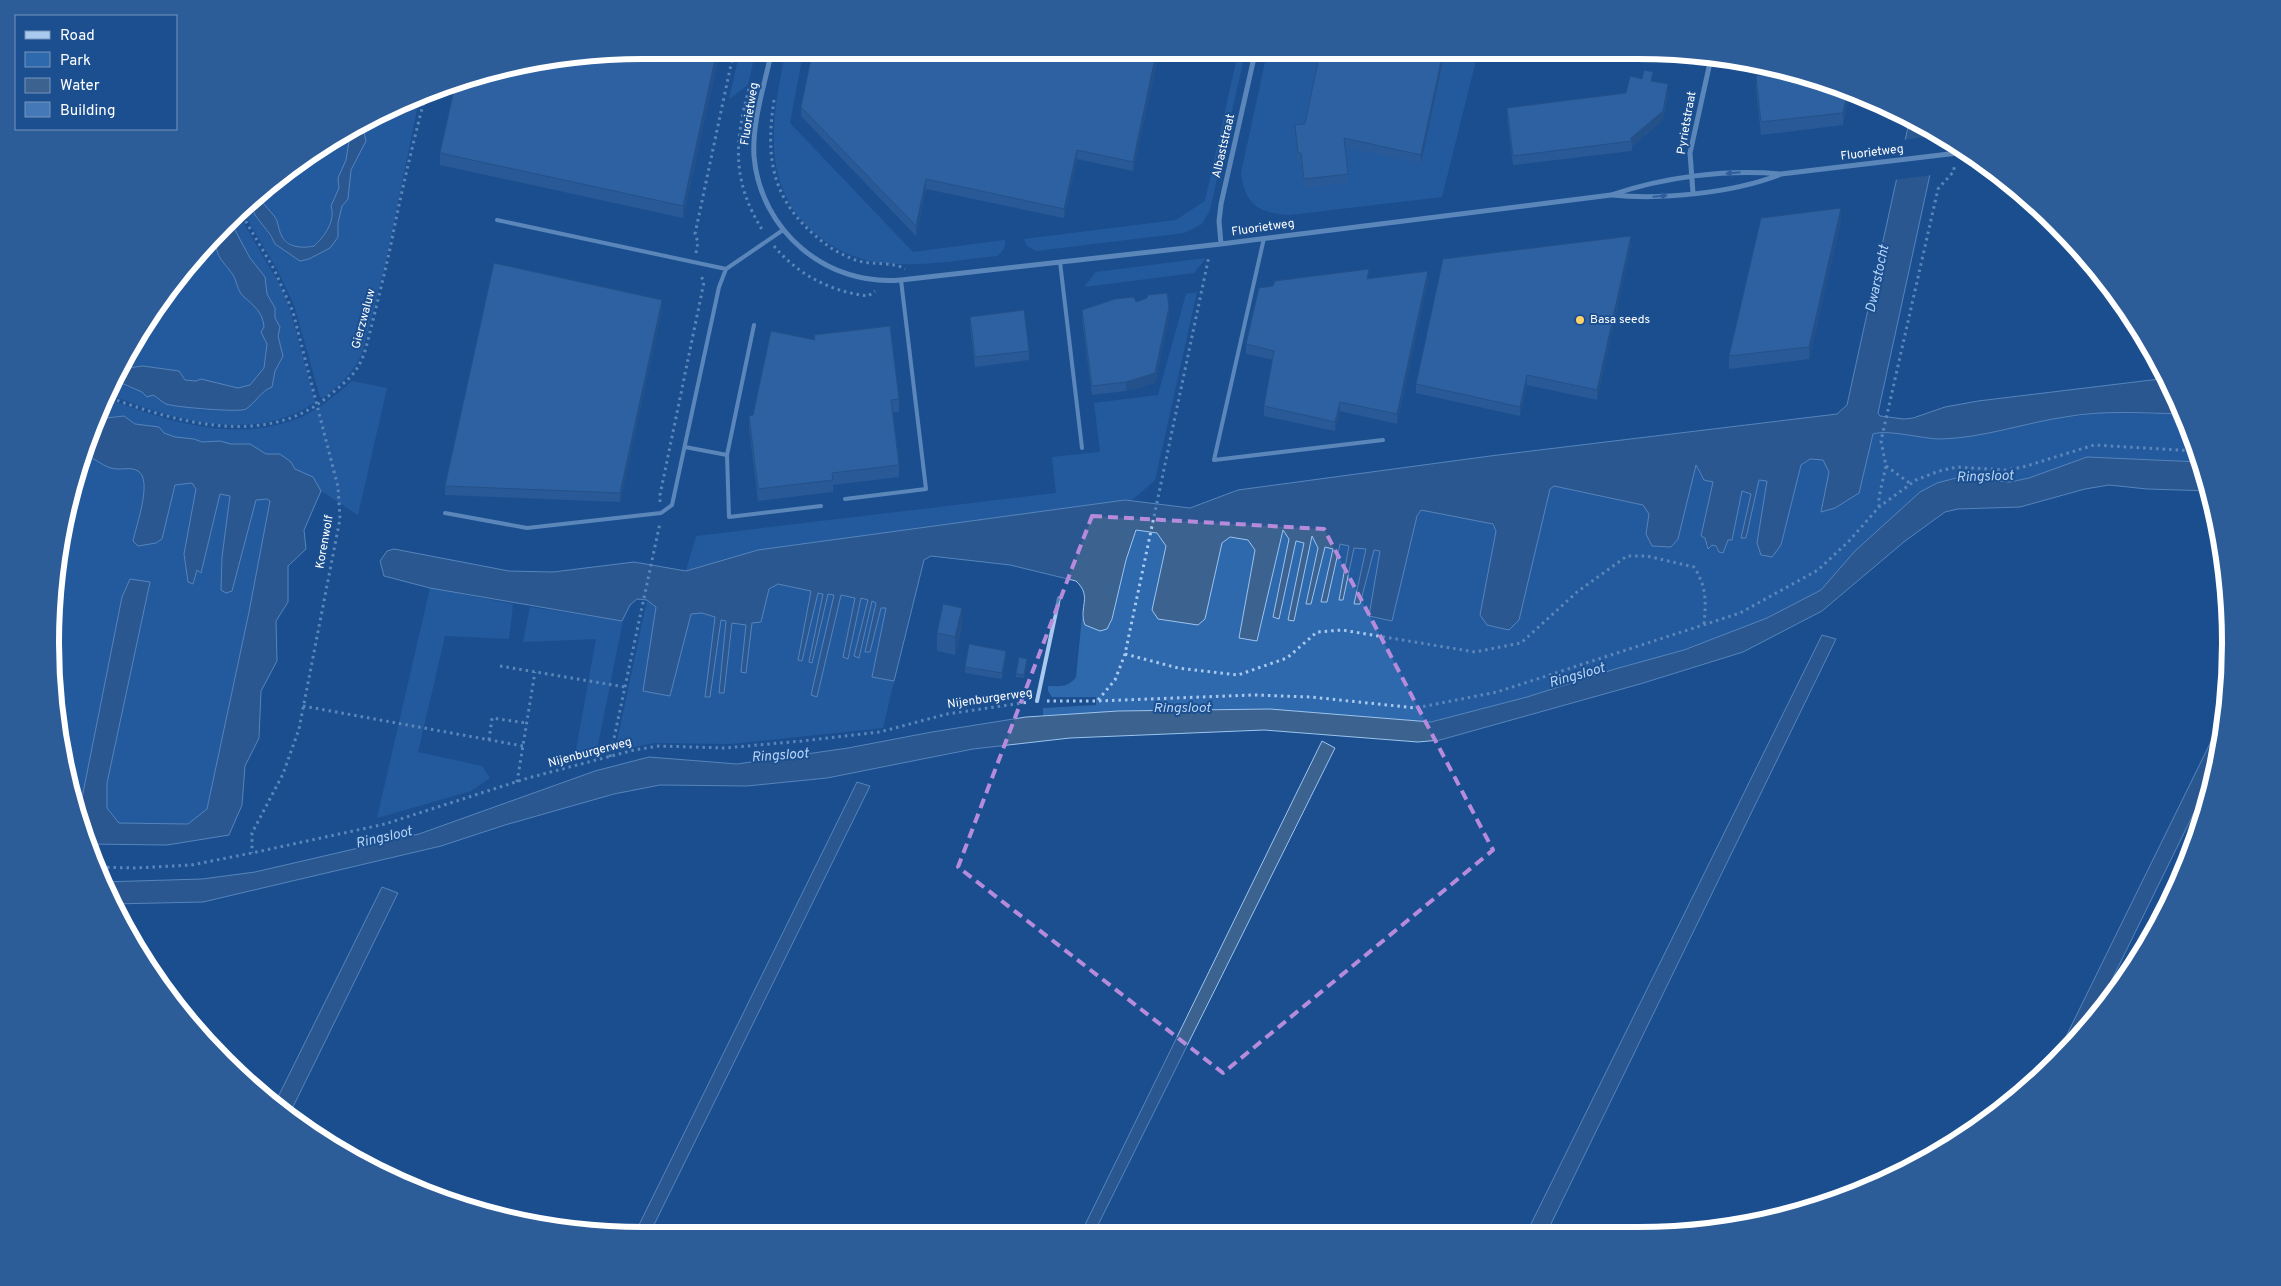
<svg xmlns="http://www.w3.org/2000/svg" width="2281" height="1286" font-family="Overpass,sans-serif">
  <rect width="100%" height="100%" fill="#1b4f8f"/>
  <path fill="#2e69ad" d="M1478,52L1442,197L1289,215C1259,213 1245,205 1241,173L1267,53Z
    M1238,53H1245L1210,210L1202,224L1184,233L1036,251L1027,246L1024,239L1176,220L1205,201Z
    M755,54L748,85L729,99L739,55Z
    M785,54H803L790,123L913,252L1005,240C1006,248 1003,251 997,256C956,260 913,269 871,261C851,257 833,248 817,235C759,187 772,119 785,54Z
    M420,95L386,261L362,353C354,373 339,385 323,398L320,397L294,305L276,267L241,209L250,201L255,215L275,244L318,254L330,248L338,237V223L342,206L348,199L351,170L366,141L362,123L380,111Z
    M351,129L346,160L338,178L339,188L331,206C336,221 324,237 314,246L295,247L280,235L276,218L267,209L258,194L282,172Z
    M237,212L281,287L290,310L315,402C254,445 169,419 107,393L112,379L128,387L153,395L166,404L203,410L239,411L266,389L272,386L275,371L283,356L278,336L280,327L275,318V308L267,294L265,277L250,258L229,219Z
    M216,234C215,257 221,257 233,275C237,281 237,290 243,296C253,305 263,312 264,327L261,332L267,344L264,368L250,385L238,388L201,379L196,381L185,380L179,371L142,366L118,369L150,313Z
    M1206,258L1194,273L1084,287L1096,272Z
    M1197,292L1155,480L1131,501L758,550L686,571L696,536L1056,493L1052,457L1100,452L1094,403L1158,395L1186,294Z
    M352,381L387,388L358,515L321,491L313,477L295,469L291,462L275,454H266L250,444H231L220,441L202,442L175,437L164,433L159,427L135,424L124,416L97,419L105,398C163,420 230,442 291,421C314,414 334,397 352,381Z
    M2104,413L2182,414L2200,462L2139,459L2060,467L2029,478L2010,482L1956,478L1937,483L1920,492L1855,551L1821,590L1767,618L1684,650L1615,669L1527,697L1431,722L1270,709H1214L1043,716V708L1096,705V697H1052L1048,691V686C1060,686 1068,688 1076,677L1082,617L1085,625L1126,560L1136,530L1157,533L1166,546L1152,611L1205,619L1222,543L1230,537L1248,540L1255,550L1239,638L1256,640L1283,530L1289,539L1273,617L1279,618L1296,541L1304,543L1288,619L1294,620L1312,536L1318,547L1306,603H1311L1325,546L1333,549L1322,602H1327L1340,543L1349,545L1339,600H1343L1354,548L1366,549L1354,604H1360L1374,550L1381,551L1369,616L1421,510L1493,524L1496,531L1554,486L1643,505L1649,514L1646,534L1678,539L1696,465L1700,475L1713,481L1701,536L1706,538V546L1708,548L1712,545L1715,546L1719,552L1728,540L1732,539L1742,491L1751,494L1741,537L1746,538L1759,479L1767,481L1757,543L1781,545L1801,466L1810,459L1823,460L1829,472L1821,511L1859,493L1873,434C1888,429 1923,439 1941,439C1964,438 1987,432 2009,428C2041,421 2071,416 2104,413Z
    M83,456C94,456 101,465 111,468C119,471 130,466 138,471C153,480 136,526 133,541L161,539L175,485L192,483L197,489L184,554L193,584L197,570L201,572L220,493L230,495L222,557L221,590H232L256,500L267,499L270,501L249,612L207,809L188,824L119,823L107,808V783L150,582L130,579L82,798L76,808L61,759L51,681L55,566L70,489Z
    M778,584L811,591L798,659L802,661L818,592L823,594L809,662L811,663L828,594L834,595L811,695L817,697L841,595L855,597L843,656L848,658L861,598L868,600L854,656L860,657L872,601L876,602L866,652H870L881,608H886L872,677L894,681L883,728L730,744L654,743L615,751L647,600L656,607L643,691L670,696L690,614L702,613L715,617L705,697H710L721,620L726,621L719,693H724L733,623L746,624L741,672L746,673L752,622H761L769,589Z
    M430,588L513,604L509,639L445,636L418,752L482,766L490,778L471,791L377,818Z
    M530,607L623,621L596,754L574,761L596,639L523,642Z"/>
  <path fill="#3c6290" stroke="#9cc4f0" d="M1910,118L1939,133L1878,413L1880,416L1904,419L1913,418L1945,407L1978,401L2168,378L2182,414C2143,413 2103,410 2065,417C2024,423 1983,438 1941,439C1923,439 1887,429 1873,434L1859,493L1835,508L1821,512L1829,472L1823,460L1810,459L1801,465L1781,545L1772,557L1761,555L1757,543L1767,481L1759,480L1746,538H1741L1751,494L1742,491L1732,540H1728L1723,553L1719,552L1716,546L1712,545L1708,549L1705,538L1701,536L1713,482L1704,480L1696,465L1678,539L1671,547L1652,546L1646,534L1649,514L1643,505L1554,486L1550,489L1519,620L1509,630L1487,625L1480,615L1496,531L1493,524L1421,510L1417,516L1392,621L1369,616L1380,551L1374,550L1360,604H1354L1366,549L1354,548L1343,600H1339L1349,546L1340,544L1327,602H1321L1333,549L1325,547L1311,604H1306L1318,548L1312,536L1294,621L1288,620L1304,543L1296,541L1279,619L1273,617L1289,539L1283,530L1257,641L1239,638L1255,550L1248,540L1230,537L1222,543L1205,619L1198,625L1158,619L1152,610L1166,546L1157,533L1136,530L1126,560L1112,619L1107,629L1100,631L1085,625C1078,607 1093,597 1076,581L1010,565L931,556L924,560L894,681L872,677L886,608H881L870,652H865L876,603L872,601L859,658L854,656L868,600L861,598L848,659L843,657L855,598L841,595L817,697L811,695L834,595L828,594L812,663L809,662L823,594L818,593L802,661L798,660L811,591L778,584L769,589L761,622L752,623L746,673L741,672L746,625L732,623L724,693H719L726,621L721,620L710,697H705L715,617L702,613L691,614L670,696L643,691L656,607L647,600L637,599L630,605L622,621L430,588L384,576L380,561L387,551L394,549L509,571L553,572L634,562L686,571L758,550L1125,500L1190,508L1238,490L1490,456L1837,414L1847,405Z
    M362,123L366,141L351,170L348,199L342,206L338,223V237L330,248L309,259L300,261L275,244L271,236L255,215L250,201L258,194C261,203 269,209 275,217C278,221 278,227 280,232C285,247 300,249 314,246C324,237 336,221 331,206L339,188L338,178L346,160L351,129Z
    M229,219L250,258L265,277L267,294L275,308V318L280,327L278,336L283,356L275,371L272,387C261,391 256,402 246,409C240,413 174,407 166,404C162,402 157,397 153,395L147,397L142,392L112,379L118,369L143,366L179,371L185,380L196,381L201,379L238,388L250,385L264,368L267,344L261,332L264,327C263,312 253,305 243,296C237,290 237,281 233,275C220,257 215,257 216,234Z
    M124,416L135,424L159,427L164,433L175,437L194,439L202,442L220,441L231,444H250L266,454H280L291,462L295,469L313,477L321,491L304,530L306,549L288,566V602L276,621L277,661L261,691L259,738L245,766L242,805L229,835L167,845L87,844L76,808L82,798L122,597L130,579L150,582L107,783V808L119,823L188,824L207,809L249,612L270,501L267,499L256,500L232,591L226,593L221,590L222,557L230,496L220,494L201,573L197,570L193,584L188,582L184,554L196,489L192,483L175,485L162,539L156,543L138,546L133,541C136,526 153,480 138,471C130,466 119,471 111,468C100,465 94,456 83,456L97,419Z
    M2087,457L2200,462L2211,491L2147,489L2109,485L2085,489L2020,507L1958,509L1945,512L1905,541L1822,611L1743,652L1640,684L1440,740L1418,742L1264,730L1070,738L973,749L827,778L747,786L660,785L614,794L505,825L441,846L203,902L112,904L101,882L202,879L255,872L419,834L595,771L649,757L737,764L848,748L932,732L1026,717L1118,711L1270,709L1431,722L1527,697L1615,669L1684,650L1767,618L1821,590L1855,551L1920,492L1937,483L1956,478L2010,482L2029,478Z
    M1822,635L1836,639L1547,1232H1527Z
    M2226,711V721L2213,774L2096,1012L2058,1062L2051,1067Z
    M1322,741L1335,748L1094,1233H1081Z
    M857,782L870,786L649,1235H634Z
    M382,887L398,893L289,1115L274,1105Z"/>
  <path fill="#1b4f8f" d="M1941,135L1932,175L1894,180L1903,140Z"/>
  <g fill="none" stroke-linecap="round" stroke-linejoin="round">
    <path stroke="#a9c9ee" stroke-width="3" stroke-dasharray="2.5 4" stroke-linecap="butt" d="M749,89C734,143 732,182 763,231
      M774,100C766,153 770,194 811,232C824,244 837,253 853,259C868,266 893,261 905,269
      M239,210L274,269L293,312L338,487L340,519L299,729L283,774L252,833V853
      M774,246C798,275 832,292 868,296L875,291
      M696,253L698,242L695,234L733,55
      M105,396C176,422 267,450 331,394C343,384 355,375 361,361C366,351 368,339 371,328C378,300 385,272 391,244C401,193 413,143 426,93
      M1886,466L1911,484
      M660,502V495L704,282L700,274
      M1879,507V497L1886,466L1881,441L1938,189L1954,171V165
      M1125,654L1178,668L1238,675L1287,658L1317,632L1342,630L1475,652L1521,643L1577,592L1627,556H1647L1694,567C1707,588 1706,601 1704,625
      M500,666L625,687
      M1098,700L1115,680L1125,654L1209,256
      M1047,701H1098L1254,695L1311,697L1416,708L1497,692L1740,613L1818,570L1849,541L1879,507L1916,480L1939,471L1957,467L2005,470L2023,467L2094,445L2196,451
      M303,706L523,746
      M489,740L492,718L526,723
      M610,757L660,523
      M517,782L535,672
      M94,867L135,868L191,865L252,853L385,824L528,778L634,750L659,746L725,748L802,741L880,732L947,714L1029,702"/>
    <path stroke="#a9c9ee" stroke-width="4" d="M497,220L726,269
      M1264,238L1214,460L1383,440
      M1060,262L1082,448
      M754,325L727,455L729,517L821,506
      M685,447L727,455
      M845,499L926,489L901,280
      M445,513L527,528L661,513L672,505L719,287L726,269L783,230
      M1037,701L1059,598"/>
    <path stroke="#a9c9ee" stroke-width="5" d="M771,54C764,87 752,122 754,156C760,230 826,287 901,280L1221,244L1611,195C1664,177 1725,169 1781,174L1966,152
      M1693,193L1690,153L1711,58
      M1612,195C1662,200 1732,193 1779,175
      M1221,244L1219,221L1221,204L1255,53"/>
  </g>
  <path fill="#3a679d" d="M1320,52H1445L1421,164L1345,147L1348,174V183L1304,188L1301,162H1298L1295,134V125L1305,124Z
    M1159,53L1133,171L1077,159L1064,218L926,189L916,236L801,116V107L812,54Z
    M565,55H719L683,218L440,165V153Z
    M1766,74L1850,91L1843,125L1761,135L1756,88V76Z
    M1653,81L1668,94L1663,120L1632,147V151L1513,165L1507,117V108L1626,93Z
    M1841,221L1809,359L1729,369V356Z
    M1631,245L1597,400L1527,385L1520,416L1416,393V384Z
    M1369,278L1428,281L1397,424L1340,411L1335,431L1264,416V406L1273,360L1246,354V344Z
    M1136,302L1169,317L1155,383L1126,391L1092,395L1082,320V310Z
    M662,309L620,502L445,495V486Z
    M970,317L1029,351V360L975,367L970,326Z
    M814,335L899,399V412H893L899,465V477L833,485V492L758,501L749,428V416L753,415L814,340Z
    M962,626L955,655L937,651V633Z
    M1006,657L1002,679L965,673V667Z
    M1027,662L1024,678L1016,677V674Z"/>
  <path fill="#305480" d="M1443,52H1445L1421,164V155Z
    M1156,53H1159L1133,171V162Z
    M716,55H719L683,218V206Z
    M1668,84V94L1663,120L1632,147L1631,138Z
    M1848,90L1850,91L1843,125V113Z
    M1077,150V159L1064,218V209Z
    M926,179V189L916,236V226Z
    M1841,208V221L1809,359V347Z
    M1631,236V245L1597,400V390Z
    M1428,271V281L1397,424V414Z
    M662,300V309L620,502V493Z
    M1169,307V317L1155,383L1126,391V382Z
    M1527,375V385L1520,416V407Z
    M1340,402V411L1335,431V422Z
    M962,608V626L955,655V637Z
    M1006,651V657L1002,679V673Z"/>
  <path fill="#4478b7" stroke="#305480" d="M1320,52H1443L1421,155L1344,138L1348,174L1304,179L1301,153H1298L1295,125L1305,124Z
    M1156,53L1133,162L1077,150L1064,209L926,179L916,226L801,107L812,54Z
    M565,55H716L683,206L440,153L456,81Z
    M1767,69L1828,81L1848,90L1843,113L1761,122L1756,76L1766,74Z
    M1644,70L1653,72L1651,81L1668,84L1663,111L1631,138L1632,141L1513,156L1507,108L1626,93L1630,76L1642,79Z
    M1841,208L1809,347L1729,356L1761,218Z
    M1631,236L1597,390L1527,375L1520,407L1416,384L1443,259Z
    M494,263L662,300L620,493L445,486Z
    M1369,269L1367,279L1428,271L1397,414L1340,402L1335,422L1264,406L1274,351L1246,344L1259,288L1273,286L1275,281Z
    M1167,293L1169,307L1155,373L1126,382L1092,386L1082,310L1115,299L1134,297L1136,302L1147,298L1148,295Z
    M1024,310L1029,351L975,357L970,317Z
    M890,326L899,399L891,400L899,465L832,473L833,480L758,489L749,416L753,415L771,331L815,340L814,335Z
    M943,604L962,608L955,637L937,633Z
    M969,644L1006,651L1002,673L965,667Z
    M1019,657L1027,659L1024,675L1016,674Z"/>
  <defs><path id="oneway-solid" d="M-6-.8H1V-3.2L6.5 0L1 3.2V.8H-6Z" transform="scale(1.25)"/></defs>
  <g fill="#4674ac">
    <use href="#oneway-solid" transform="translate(1733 173) rotate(175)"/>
    <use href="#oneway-solid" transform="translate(1660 196) rotate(-5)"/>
  </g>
  <path d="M0 0H2281V1286H0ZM1092,516L1324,529L1493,850L1223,1073L958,867Z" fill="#1b4f8f" fill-opacity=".55" fill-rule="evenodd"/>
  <path fill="none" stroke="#b68bdc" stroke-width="4" stroke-dasharray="10 6" stroke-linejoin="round" d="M1092,516L1324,529L1493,850L1223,1073L958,867Z"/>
  <circle fill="#ffd166" stroke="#1b4f8f" stroke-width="2" cx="1580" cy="320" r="5"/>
  <g text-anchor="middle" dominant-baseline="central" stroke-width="4" stroke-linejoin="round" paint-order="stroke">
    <g font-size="12" fill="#fff" stroke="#1b4f8f">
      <text transform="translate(750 114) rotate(-81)">Fluorietweg</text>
      <text transform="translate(1687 123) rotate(-80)">Pyrietstraat</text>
      <text transform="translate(1224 146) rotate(-77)">Albaststraat</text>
      <text transform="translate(1872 153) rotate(-7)">Fluorietweg</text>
      <text transform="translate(1263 228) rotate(-8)">Fluorietweg</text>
      <text transform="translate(364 319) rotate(-75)">Gierzwaluw</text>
      <text transform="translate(325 542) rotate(-80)">Korenwolf</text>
      <text transform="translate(990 699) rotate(-8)">Nijenburgerweg</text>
      <text transform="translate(590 753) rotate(-15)">Nijenburgerweg</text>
    </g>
    <g font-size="12" fill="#fff" stroke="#1b4f8f" text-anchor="start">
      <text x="1590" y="320">Basa seeds</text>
    </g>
    <g font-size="14" font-style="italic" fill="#b5d3f5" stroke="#1b4f8f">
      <text transform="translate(1878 279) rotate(-78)">Dwarstocht</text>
      <text transform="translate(1985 477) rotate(-2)">Ringsloot</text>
      <text transform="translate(1577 676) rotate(-16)">Ringsloot</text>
      <text x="1182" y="708">Ringsloot</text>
      <text transform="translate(780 756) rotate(-4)">Ringsloot</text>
      <text transform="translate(384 838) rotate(-13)">Ringsloot</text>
    </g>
  </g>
  <path d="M0 0H2281V1286H0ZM643 59H1638A584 584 0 0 1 2222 643V643A584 584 0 0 1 1638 1227H643A584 584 0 0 1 59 643V643A584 584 0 0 1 643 59Z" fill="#2d5d98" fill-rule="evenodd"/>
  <path fill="none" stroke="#fff" stroke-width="6" d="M643 59H1638A584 584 0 0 1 2222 643V643A584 584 0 0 1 1638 1227H643A584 584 0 0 1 59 643V643A584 584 0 0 1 643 59Z"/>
  <rect x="15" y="15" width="162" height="115" fill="#1b4f8f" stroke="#7695bc"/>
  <rect x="25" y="31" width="25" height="8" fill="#a9c9ee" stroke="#7695bc"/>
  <text x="60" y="40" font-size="15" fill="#ffffff">Road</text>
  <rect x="25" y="52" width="25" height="15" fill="#2e69ad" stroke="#7695bc"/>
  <text x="60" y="65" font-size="15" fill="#ffffff">Park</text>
  <rect x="25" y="78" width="25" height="15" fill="#3c6290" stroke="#7695bc"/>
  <text x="60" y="90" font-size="15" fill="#ffffff">Water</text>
  <rect x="25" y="102" width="25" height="15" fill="#4478b7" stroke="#7695bc"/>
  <text x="60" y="115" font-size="15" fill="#ffffff">Building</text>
</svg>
